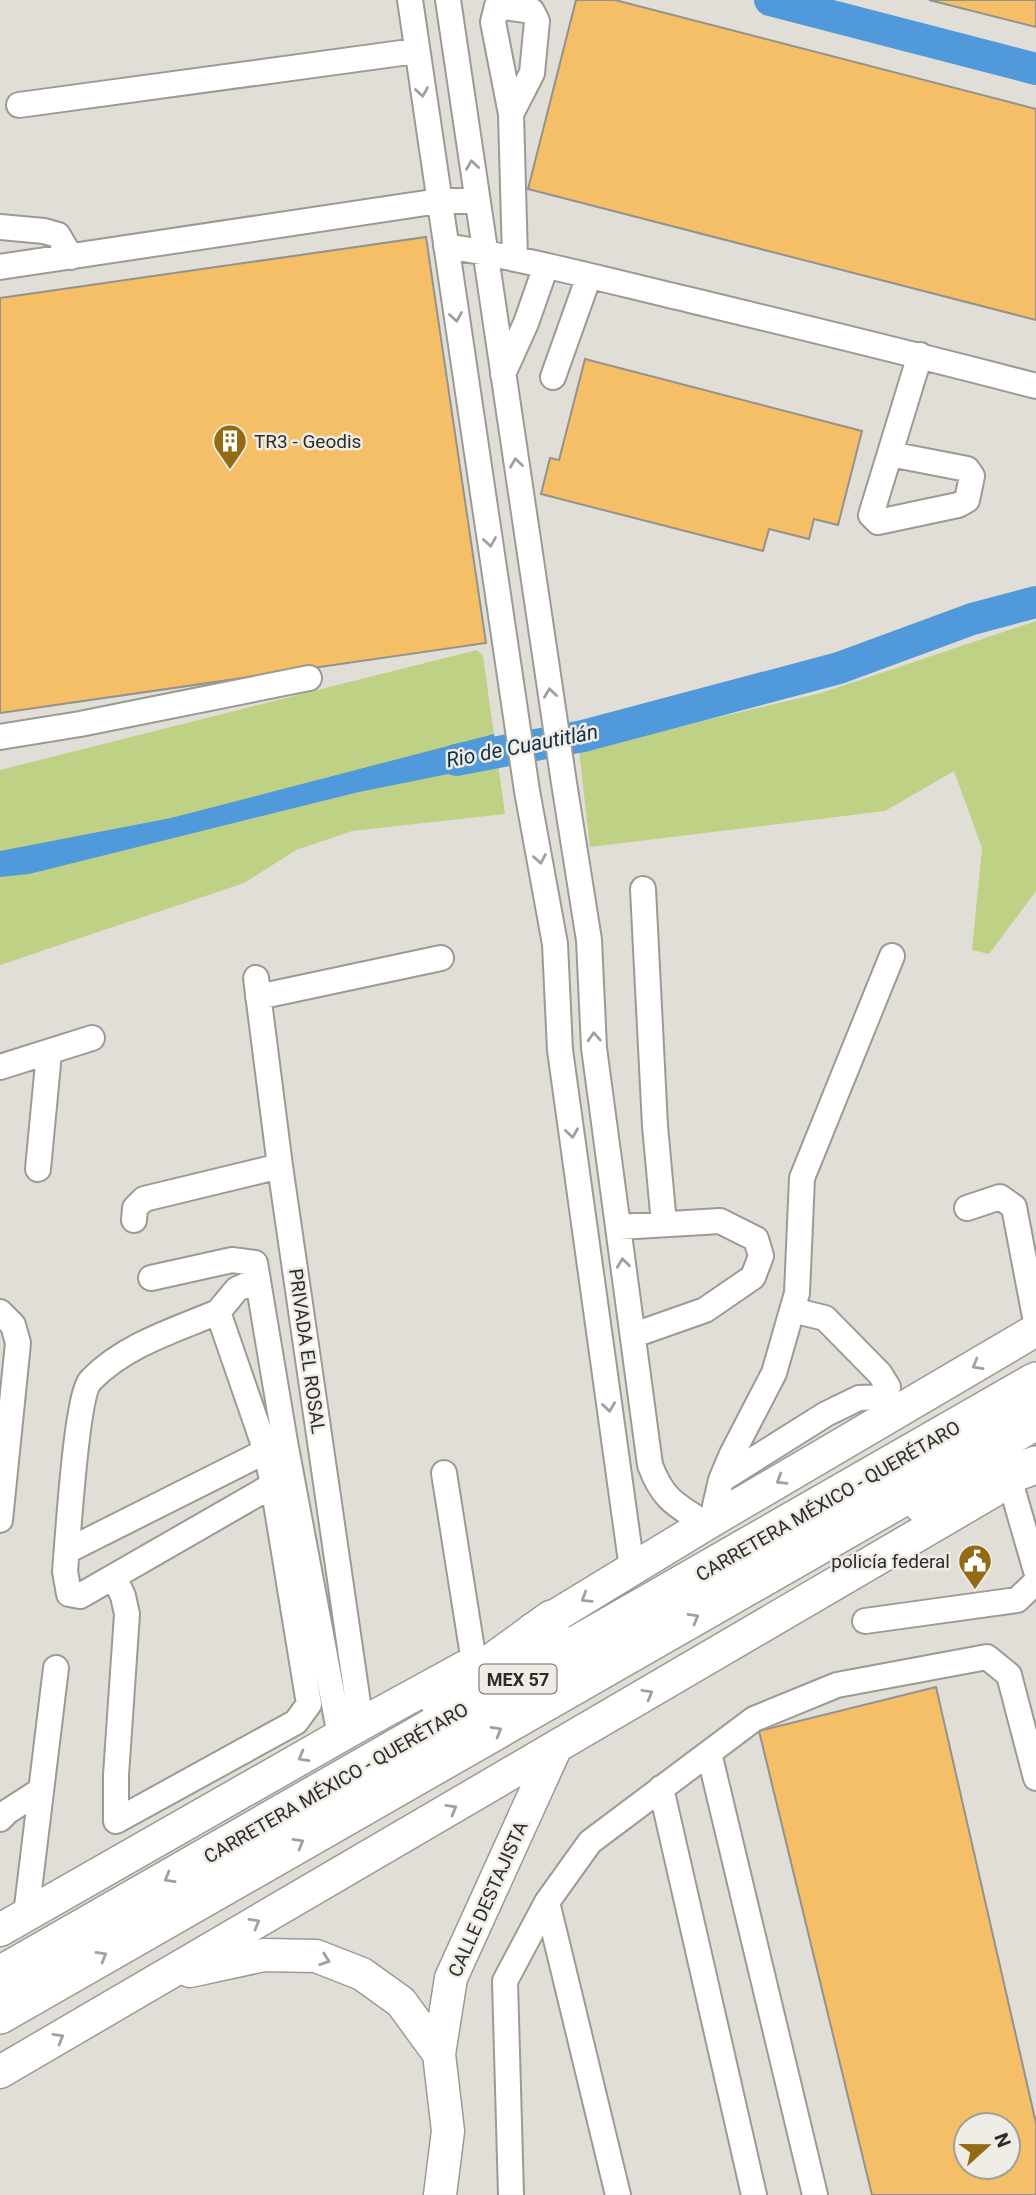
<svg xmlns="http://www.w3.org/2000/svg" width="1036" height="2195" font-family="Roboto,sans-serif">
  <rect width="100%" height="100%" fill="#e1ded7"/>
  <path fill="#bed184" d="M1036,621V891L989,954L972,950L982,848L954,771L885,811L590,847L579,750L821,693Z
    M477,650L483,656L505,814L352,831L296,850L244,883L0,965V770Z"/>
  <path fill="#509adb" d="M494,734L498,764L359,792L29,874L0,877V851L171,818Z"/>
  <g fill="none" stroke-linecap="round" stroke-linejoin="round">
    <path stroke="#509adb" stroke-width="32" d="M770,0L1036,69
      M456,760L583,736L839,668L972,619L1036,602"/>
  </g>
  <path fill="#f5bf68" stroke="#95918b" stroke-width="2" fill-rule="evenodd" d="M576,0H615L1036,109V320L528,189Z
    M929,0H1036V27Z
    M426,237L486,643L0,713V298Z
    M585,359L862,431L838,525L814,519L809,539L769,529L763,551L541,494L550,458L559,460Z
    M936,1687L1036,2123V2195H872L759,1731ZM966,2125H1008V2167H966Z"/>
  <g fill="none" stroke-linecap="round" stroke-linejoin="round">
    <g stroke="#9c9a93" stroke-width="28">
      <path id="minor" d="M410,0L527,791L555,944L560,1050L632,1569
        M448,0L564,783L589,940L594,1048L650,1465C663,1500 676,1505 706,1524
        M19,105L416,51
        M511,114L532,73L537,21L532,11L497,6L493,22L511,114L515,259
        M0,227L44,231L58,235L71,257
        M446,246C528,259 609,281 690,300C806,328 921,356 1036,386
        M0,267L439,201H477
        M503,374L526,323L546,266
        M553,377L589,276
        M890,454L967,469L972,476L967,500L958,505L878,522L871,515L920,355
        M0,737L80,724L309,678
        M643,889L655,1126L664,1224
        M256,978L280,1166L361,1724
        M258,997L441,958
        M0,1067L92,1038
        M38,1169L49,1053
        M967,1208L1000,1197L1014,1207L1036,1322
        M134,1220L135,1208L144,1199L280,1166
        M619,1227L720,1221L756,1239L761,1256L753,1277L705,1310L634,1335
        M151,1278L232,1260L255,1263L285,1442L340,1736
        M792,1310L825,1318L880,1374L888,1387L884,1397
        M0,1312L13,1325L18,1343L0,1520
        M218,1312L237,1289L258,1280
        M444,1473L474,1662
        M721,1480L732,1454L774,1373L797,1293L802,1178L892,956
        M1010,1481L1036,1571
        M717,1518L715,1506L721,1480L826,1414L859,1398L884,1397L900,1410
        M67,1551L278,1445
        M114,1577L123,1596L127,1614L116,1775V1821L296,1722L309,1704L273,1485L266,1451L218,1312C175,1330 125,1345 91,1380C76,1395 68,1540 65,1571L69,1594L80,1596L273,1485
        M865,1621L1017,1600L1036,1582
        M709,1753L815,2195
        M661,1788L754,2195
        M0,1819L7,1812L41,1790
        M547,1902L618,2195
        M26,1915L56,1668
        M511,2195L505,1981L547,1902L590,1842L754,1719L837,1685L987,1657L1009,1675L1036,1778"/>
    </g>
    <g stroke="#9c9a93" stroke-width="35">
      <path id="major" d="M532,1630L706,1524L1036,1330
        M0,1930L361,1724L465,1667
        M190,1971L264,1955L316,1956L362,1974L401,2002L439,2054
        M0,2072L993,1491
        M440,2195L448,2131L439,2054L451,1978L555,1749"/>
    </g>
    <g stroke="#9c9a93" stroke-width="40">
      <path id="highway" d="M923,1505L1036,1465
        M439,1701L552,1619
        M0,1975L1036,1381
        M0,2015L1036,1421"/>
    </g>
    <use href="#minor" stroke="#fff" stroke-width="24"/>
    <use href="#major" stroke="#fff" stroke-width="32"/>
    <use href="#highway" stroke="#fff" stroke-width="37"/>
  </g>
  <defs><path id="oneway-chevron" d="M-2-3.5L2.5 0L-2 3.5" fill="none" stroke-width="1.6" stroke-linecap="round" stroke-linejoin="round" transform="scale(1.75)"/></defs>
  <g stroke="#a0a09f">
    <use href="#oneway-chevron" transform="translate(422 92) rotate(81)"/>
    <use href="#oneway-chevron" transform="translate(472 165) rotate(-98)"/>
    <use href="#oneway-chevron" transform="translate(456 317) rotate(81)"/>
    <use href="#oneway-chevron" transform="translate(516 463) rotate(-98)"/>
    <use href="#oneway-chevron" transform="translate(490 542) rotate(81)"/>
    <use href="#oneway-chevron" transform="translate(550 693) rotate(-98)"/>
    <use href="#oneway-chevron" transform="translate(540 859) rotate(80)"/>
    <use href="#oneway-chevron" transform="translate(594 1037) rotate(-93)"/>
    <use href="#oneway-chevron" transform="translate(572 1133) rotate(82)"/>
    <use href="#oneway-chevron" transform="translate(623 1263) rotate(-97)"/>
    <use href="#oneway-chevron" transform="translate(977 1365) rotate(150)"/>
    <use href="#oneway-chevron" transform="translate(609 1407) rotate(82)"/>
    <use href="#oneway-chevron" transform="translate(781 1480) rotate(149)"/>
    <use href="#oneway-chevron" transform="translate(586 1598) rotate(148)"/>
    <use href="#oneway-chevron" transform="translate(694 1618) rotate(-30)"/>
    <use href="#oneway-chevron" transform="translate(648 1694) rotate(-30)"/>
    <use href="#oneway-chevron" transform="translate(497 1731) rotate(-30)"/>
    <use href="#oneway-chevron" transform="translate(303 1757) rotate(150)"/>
    <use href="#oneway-chevron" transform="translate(452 1809) rotate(-30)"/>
    <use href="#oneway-chevron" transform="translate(299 1843) rotate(-30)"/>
    <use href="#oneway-chevron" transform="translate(169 1878) rotate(150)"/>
    <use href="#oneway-chevron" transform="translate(255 1923) rotate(-30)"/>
    <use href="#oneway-chevron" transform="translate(102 1956) rotate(-30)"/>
    <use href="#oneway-chevron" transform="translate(325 1960) rotate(19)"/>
    <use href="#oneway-chevron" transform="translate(59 2038) rotate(-30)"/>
  </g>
  <defs>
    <g id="building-pin" transform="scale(1.75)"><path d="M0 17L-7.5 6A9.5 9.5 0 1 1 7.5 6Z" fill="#946b15" stroke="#eeece4"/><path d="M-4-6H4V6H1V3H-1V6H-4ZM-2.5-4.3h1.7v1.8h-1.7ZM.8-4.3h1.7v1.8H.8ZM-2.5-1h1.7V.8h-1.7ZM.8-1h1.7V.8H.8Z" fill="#fff"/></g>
    <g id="civic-pin" transform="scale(1.75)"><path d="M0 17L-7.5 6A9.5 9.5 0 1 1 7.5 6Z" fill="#946b15" stroke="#eeece4"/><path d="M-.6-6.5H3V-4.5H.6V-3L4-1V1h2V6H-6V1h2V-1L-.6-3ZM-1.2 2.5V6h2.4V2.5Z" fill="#fff"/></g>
  </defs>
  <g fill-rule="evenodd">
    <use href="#building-pin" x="230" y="441"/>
    <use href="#civic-pin" x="975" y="1561"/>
  </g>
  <g text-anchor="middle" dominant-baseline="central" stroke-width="5" stroke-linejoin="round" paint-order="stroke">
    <rect fill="#eeece4" stroke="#676661" stroke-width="2" x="479.5" y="1664.5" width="77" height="29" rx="5"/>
    <g font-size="18" font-weight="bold" fill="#2d2c29">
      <text x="518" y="1679">MEX 57</text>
    </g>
    <g font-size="19" fill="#2d2c29" stroke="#eeece4" text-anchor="start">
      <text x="254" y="441">TR3 - Geodis</text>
      <text x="950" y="1561" text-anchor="end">policía federal</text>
    </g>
    <g font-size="19" fill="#2d2c29" stroke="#eeece4">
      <text transform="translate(307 1351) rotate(82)">PRIVADA EL ROSAL</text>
      <text transform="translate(828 1501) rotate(-30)">CARRETERA MÉXICO - QUERÉTARO</text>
      <text transform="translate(336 1783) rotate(-30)">CARRETERA MÉXICO - QUERÉTARO</text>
      <text transform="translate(488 1899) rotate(-66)">CALLE DESTAJISTA</text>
    </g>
    <g font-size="21" font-style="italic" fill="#12304b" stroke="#eeece4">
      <text transform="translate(522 746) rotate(-11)">Rio de Cuautitlán</text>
    </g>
  </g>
  <g transform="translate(987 2146) rotate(69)"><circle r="33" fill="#eeece4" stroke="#a19f99" stroke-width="2"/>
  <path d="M0-5L12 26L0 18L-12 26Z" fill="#946b15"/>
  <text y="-10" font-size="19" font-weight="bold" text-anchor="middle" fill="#2d2c29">N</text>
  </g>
</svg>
